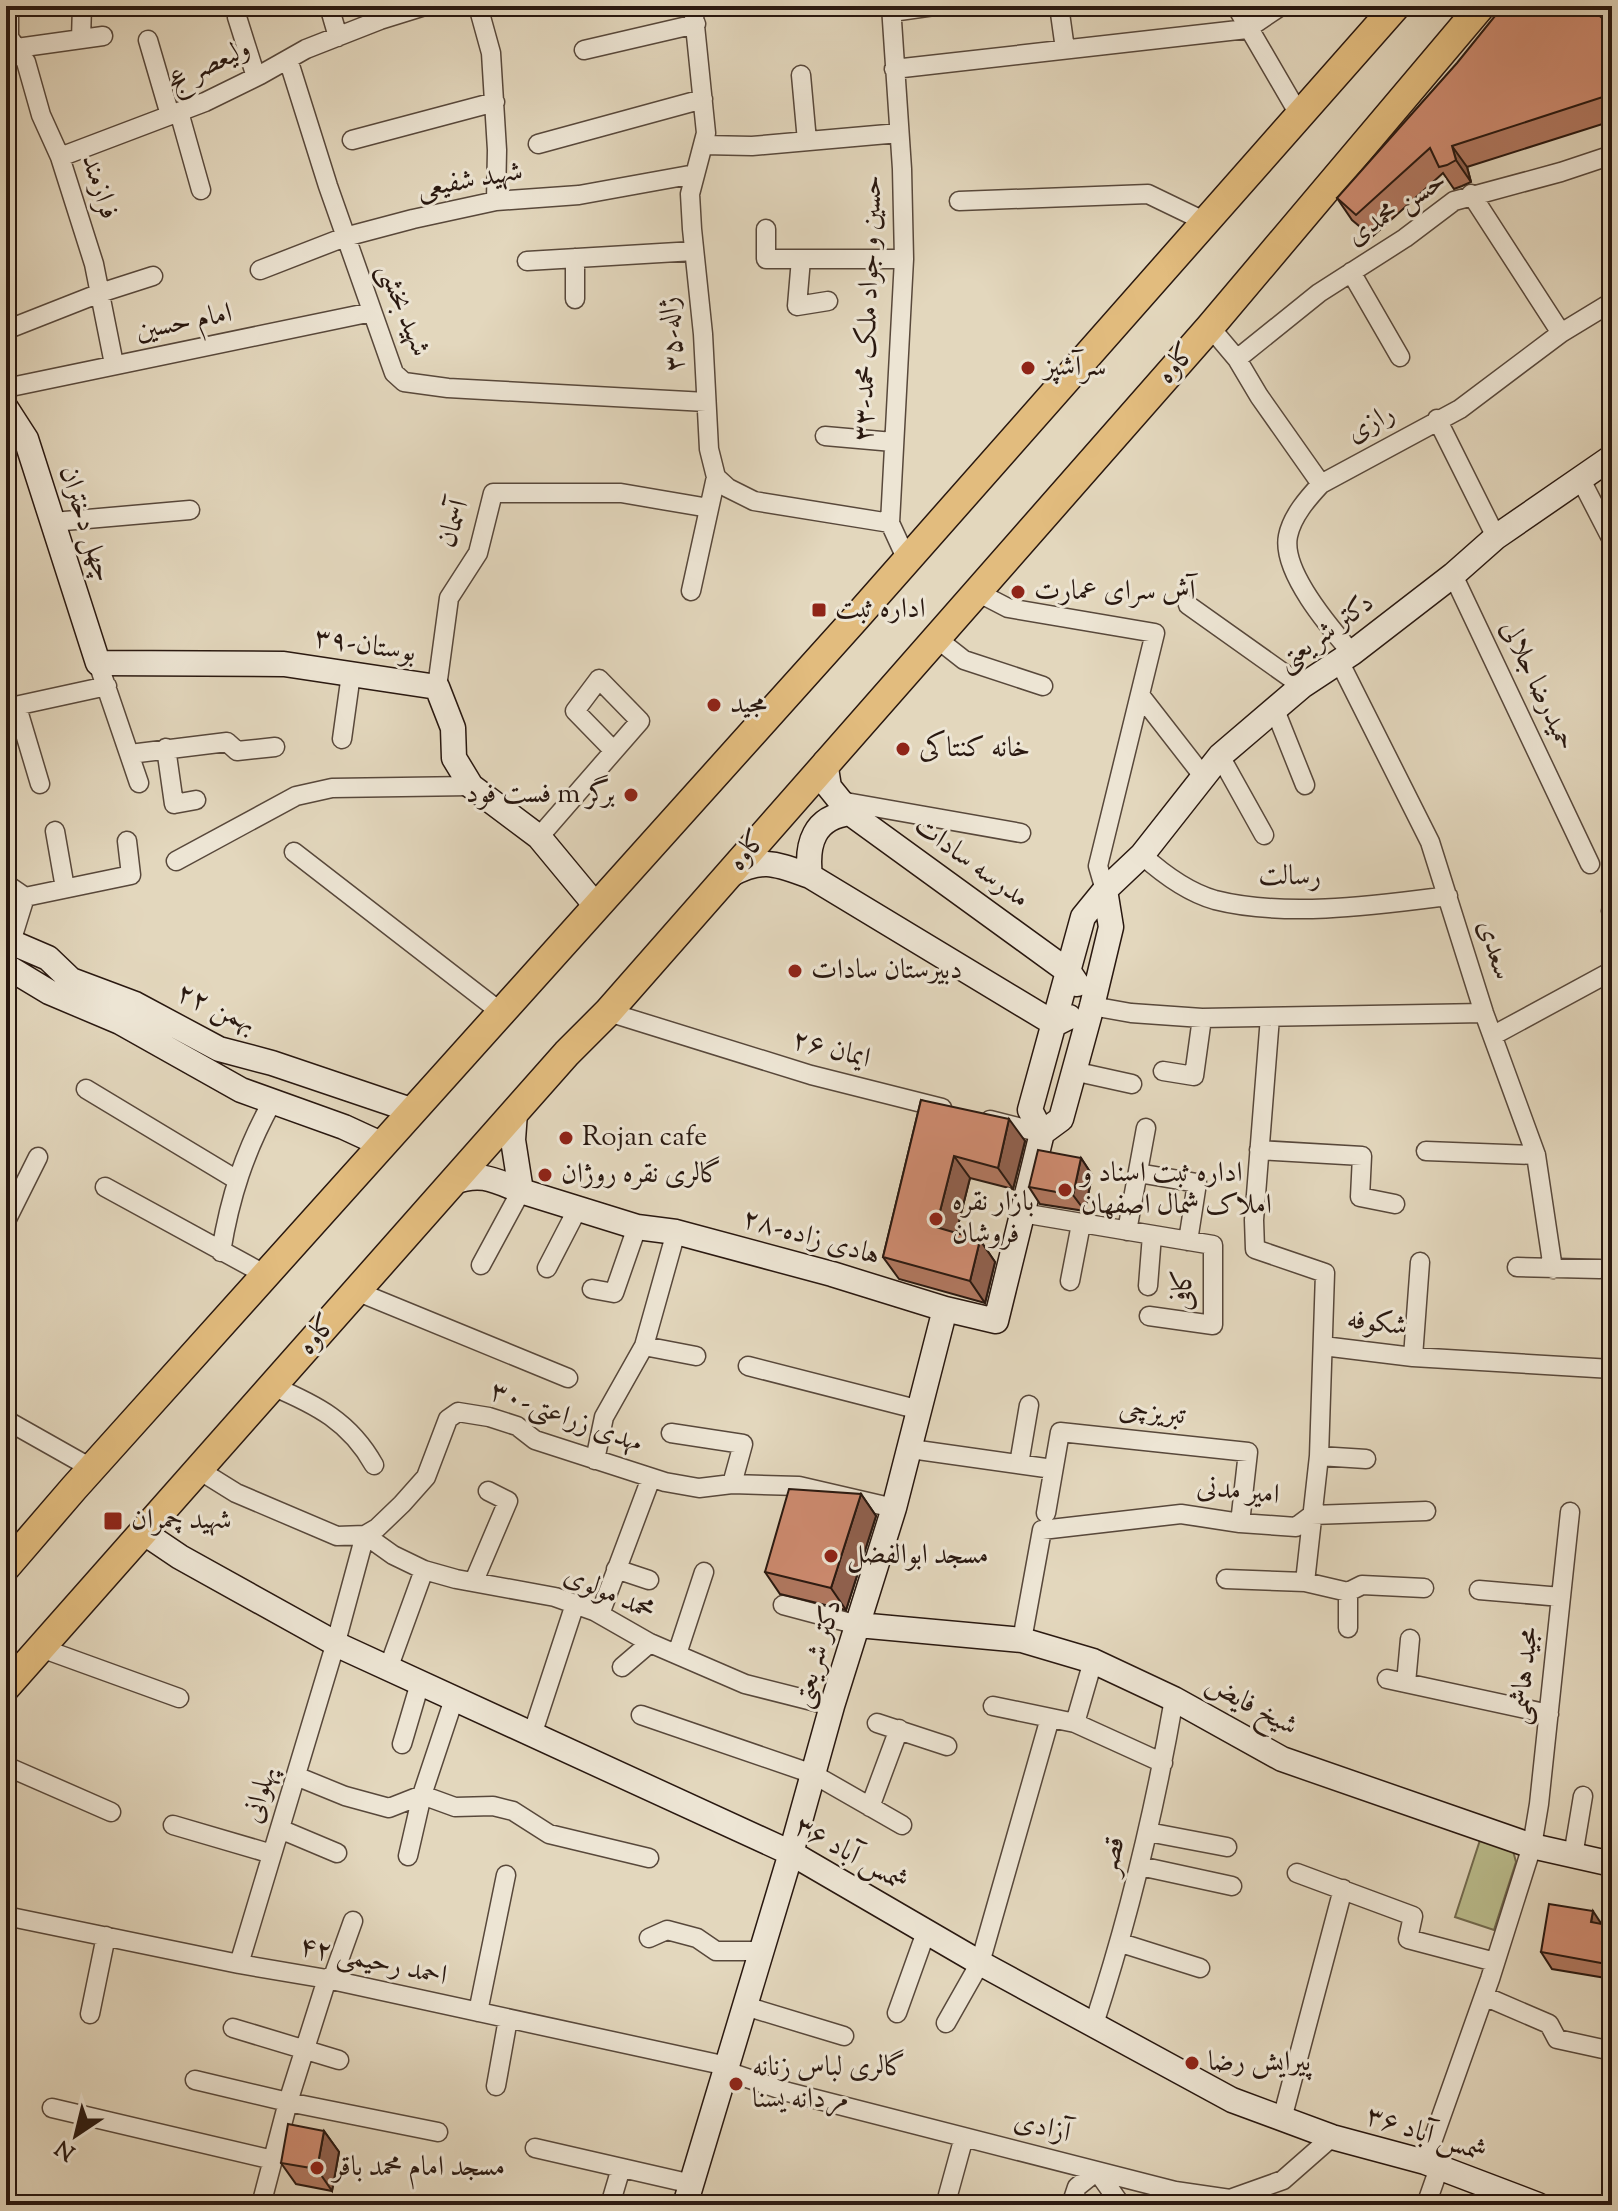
<svg xmlns="http://www.w3.org/2000/svg" width="1618" height="2211" font-family="'Sorts Mill Goudy',Amiri,serif">
  <rect width="100%" height="100%" fill="#e3d7bd"/>
  <filter id="stains"><feTurbulence type="fractalNoise" baseFrequency=".0025" numOctaves="4"/><feColorMatrix values="0 0 0 0 .2 0 0 0 0 .09 0 0 0 0 .02 0 0 0 .5 -.17"/></filter>
  <radialGradient id="worn" r=".72"><stop offset=".6" stop-color="#630" stop-opacity="0"/><stop offset="1" stop-color="#630" stop-opacity=".3"/></radialGradient>
  <path fill="#babc8c" stroke="#726a4e" stroke-width="2" d="M1481,1837L1512,1847L1516,1862L1494,1930L1455,1917Z"/>
  <g fill="none" stroke-linecap="round" stroke-linejoin="round">
    <g stroke="#58483b" stroke-width="21">
      <path id="street" d="M9,6V35
        M329,6L338,37
        M478,6L491,53L497,150L496,201
        M693,6L706,133L690,194L692,229L703,334L709,449L716,477L728,488L754,501L890,523
        M891,6L902,169L904,259L890,523L907,560
        M1059,6L1065,49
        M1236,6L1300,116
        M1593,6L1612,23
        M892,12L934,6
        M237,17L256,77
        M6,33L26,62L41,115L60,157L94,264L114,364
        M81,39L82,6
        M148,40L170,115
        M17,48L103,36
        M584,50L696,24
        M288,59L328,186L389,359L394,373L404,382L448,388L706,402
        M894,69L1247,29L1281,6
        M801,75L807,141
        M179,112L201,190
        M352,140L495,102
        M538,144L703,99
        M703,145L752,146L899,133
        M60,157L205,102L260,75L306,49L380,20L425,6
        M1471,194L1561,333
        M959,201L1148,194L1206,222
        M766,229V259H904
        M801,259L797,306L828,301
        M527,261L694,251
        M260,270L345,237L413,219L496,201L579,195L695,174
        M1351,272L1400,357
        M575,299V258
        M1210,327L1237,359L1259,396L1321,484
        M6,330L100,293L153,276
        M1237,359L1319,293L1405,238L1454,201L1561,172L1612,155
        M6,388L372,312
        M1437,419L1496,537
        M825,436L893,442
        M1580,478L1612,540
        M53,522L190,510
        M1453,575L1590,864
        M691,591L716,477
        M977,592L1008,608L1155,633L1098,866L1105,890
        M1188,605L1302,686
        M936,638L964,660L1043,686
        M1352,653C1330,628 1281,571 1288,536C1292,516 1308,498 1321,484L1460,409L1561,333L1612,302
        M1339,661L1430,842L1484,1013L1536,1155L1553,1269
        M98,663L139,783
        M437,687L449,598L478,553L493,493H621L709,508
        M1140,695L1203,776
        M17,707L40,784
        M6,708L107,686
        M1275,710L1305,785
        M342,739L351,674
        M166,748L174,804L196,800
        M130,754L227,742L237,751L275,747
        M1220,756L1264,835
        M840,801L1021,833
        M55,831L65,888
        M539,837L640,721L599,679L575,711L614,751
        M294,852L502,1013
        M1142,855C1163,874 1187,892 1215,900C1286,918 1377,905 1448,896
        M176,861L296,796L332,788L471,786
        M6,884L25,897
        M25,897L131,875L127,841
        M1611,911L1612,912
        M11,942L25,897
        M1092,1006L1131,1013L1202,1018L1484,1013
        M608,1012L811,1075L942,1108
        M1270,1017L1254,1220L1255,1249L1325,1273L1319,1456L1305,1582
        M1494,1035L1612,971
        M1073,1071L1132,1084
        M1163,1071L1194,1076L1202,1018
        M86,1089L237,1180
        M990,1120L1042,1133
        M1259,1150L1362,1156L1360,1197L1395,1204
        M1426,1151L1536,1155
        M1138,1173L1197,1183L1188,1241
        M105,1187L266,1275
        M1022,1213L1213,1245V1325L1149,1316
        M6,1221L38,1157
        M1127,1231L1146,1128
        M221,1252C230,1196 245,1151 272,1102
        M481,1265L521,1191
        M1517,1267L1600,1269
        M547,1268L577,1210
        M1070,1281L1081,1224
        M1148,1286L1152,1235
        M592,1289L614,1293L637,1227
        M356,1291L568,1378
        M644,1346L696,1356
        M1323,1346L1413,1357L1612,1369
        M1413,1357L1420,1262
        M748,1366L920,1410
        M272,1386C317,1405 350,1422 374,1465
        M6,1420L91,1468
        M671,1433L743,1444L732,1484
        M911,1449L1053,1469
        M1319,1456L1366,1459
        M595,1460L604,1417L644,1346L676,1232
        M1019,1464L1029,1405
        M199,1470L236,1493L337,1536L365,1535L377,1528L402,1504L426,1477L448,1419L458,1412L489,1417L517,1426L535,1440L665,1482L699,1488L732,1484L799,1486L894,1508
        M1046,1513L1060,1432L1248,1452L1240,1523
        M616,1569L649,1580
        M1226,1579L1305,1582L1348,1592L1362,1585L1424,1588
        M474,1581L508,1501L488,1491
        M1479,1590L1561,1597
        M783,1605L858,1625
        M600,1614L651,1478
        M1348,1628V1592
        M1022,1640L1042,1530L1181,1514L1240,1523L1296,1527L1312,1515L1426,1511
        M41,1648L179,1698
        M677,1654L704,1572
        M622,1667L650,1643
        M388,1669L424,1570
        M1387,1679L1549,1714
        M1406,1683L1410,1639
        M993,1706L1075,1723L1163,1763
        M641,1715L813,1774L902,1825
        M877,1723L947,1746
        M1075,1723L1093,1661
        M532,1735L575,1604
        M402,1744L420,1683
        M6,1766L111,1812
        M296,1776L345,1796L389,1808L422,1795L455,1807L493,1806L513,1811L549,1834L649,1858
        M870,1807L899,1729
        M173,1825L272,1854
        M280,1829L337,1853
        M1148,1832L1227,1847
        M408,1856L422,1795L454,1699
        M1573,1856L1583,1796
        M1140,1866L1232,1886
        M1297,1873L1413,1916L1408,1939L1495,1962
        M6,1916L239,1964L327,1979L727,2066
        M649,1938L667,1930L697,1938L716,1951H762
        M1121,1943L1200,1968
        M239,1964L336,1642L365,1535L393,1555L424,1570L456,1579L555,1597L594,1611L650,1643L745,1684L832,1706
        M1484,1996L1549,2024L1557,2039L1612,2051
        M745,2006L844,2036
        M478,2012L506,1875
        M897,2013L926,1932
        M90,2014L106,1936
        M946,2023L980,1963L1050,1718
        M1094,2024C1129,1917 1155,1809 1174,1699
        M233,2028L339,2060
        M726,2071L788,2092L1175,2191L1230,2199L1283,2180L1332,2137
        M195,2080L288,2102L438,2132
        M496,2086L508,2019
        M52,2108L273,2160
        M1282,2119L1343,1889
        M535,2148L692,2184
        M1425,2162L1490,1979L1532,1846L1539,1804L1570,1512
        M948,2195L964,2137
        M686,2201L703,2205
        M261,2205L288,2102L327,1979L334,1974L353,1921
        M610,2205L621,2168
        M1071,2205L1077,2187L1097,2171L1121,2205
        M1426,2205L1439,2168"/>
    </g>
    <g stroke="#291810" stroke-width="27">
      <path id="secondary" d="M6,408L26,439L98,663L284,664L437,687L453,728L454,758L471,786L539,837L597,907
        M825,762L829,787L850,813L1069,972L1077,984
        M730,875C763,857 776,864 810,876L1055,1024L1069,1017
        M810,876C806,844 814,817 850,813
        M6,940L48,958L71,980L135,1004L219,1049L272,1063L414,1111
        M6,966L49,992L120,1022L241,1090L344,1127L383,1145
        M1042,1133L1030,1110L1083,917L1105,890L1142,855L1220,756L1302,686L1352,653L1453,575L1496,537L1612,457
        M453,1182C482,1172 494,1180 521,1191L513,1140L515,1112
        M521,1191L637,1227L676,1232L832,1274L945,1309
        M143,1532L180,1557L342,1647L791,1853L980,1963L1232,2100L1332,2137L1425,2162L1538,2205
        M858,1625L1022,1640L1093,1661L1174,1699L1282,1759L1532,1846L1612,1864
        M685,2205L791,1853L832,1706L894,1508L945,1309L996,1321L1042,1133L1061,1119L1092,1006L1111,927L1105,890"/>
    </g>
    <g stroke="#291810" stroke-width="31">
      <path id="primary" d="M6,1567L74,1488L855,619L1396,6
        M6,1687L567,1053L608,1012L1210,327L1481,6"/>
    </g>
    <use href="#street" stroke="#ede5d4" stroke-width="18"/>
    <use href="#secondary" stroke="#ede5d4" stroke-width="24"/>
    <use href="#primary" stroke="#e2bc7e" stroke-width="28"/>
  </g>
  <path fill="#b17860" stroke="#291810" stroke-width="2" d="M1589,10L1612,26V121L1467,167L1471,182L1462,186L1454,189L1443,173L1372,237L1352,220L1337,198Z
    M921,1100L1025,1141L1013,1189L970,1178L956,1233L980,1240L995,1262L985,1303L899,1279L883,1257Z
    M1081,1158L1092,1175L1085,1211L1040,1204L1029,1187Z
    M861,1494L876,1516L846,1610L780,1594L765,1572Z
    M1602,1924L1612,1926V1979L1552,1969L1541,1952Z
    M324,2131L339,2152L332,2191L296,2184L281,2163Z"/>
  <path fill="#90614e" stroke="#291810" stroke-width="2" d="M1452,146L1467,167L1471,182L1456,160Z
    M1009,1119L1025,1141L1013,1189L998,1168Z
    M954,1156L970,1178L952,1249L936,1227Z
    M1081,1158L1092,1175L1085,1211L1073,1195Z
    M980,1240L995,1262L985,1303L970,1281Z
    M861,1494L876,1516L846,1610L831,1588Z
    M1593,1911L1604,1928L1591,1922Z
    M324,2131L339,2152L332,2191L317,2169Z"/>
  <path fill="#ce8b70" stroke="#291810" stroke-width="2" d="M1503,6H1584L1589,10L1596,13L1612,26V94L1452,146L1456,160L1447,165L1439,167L1430,148L1356,215L1337,198L1457,63Z
    M921,1100L1009,1119L998,1168L954,1156L936,1227L980,1240L970,1281L883,1257Z
    M1038,1150L1081,1158L1073,1195L1029,1187Z
    M789,1489L861,1494L831,1588L765,1572Z
    M1549,1904L1593,1911L1591,1922L1612,1926V1965L1541,1952Z
    M288,2124L324,2131L317,2169L281,2163Z"/>
  <g fill="#8f2418" stroke="#ede5d4" stroke-width="3">
    <circle cx="1028" cy="368" r="8"/>
    <circle cx="1018" cy="592" r="8"/>
    <rect x="811" y="602" width="16" height="16" rx="4"/>
    <circle cx="714" cy="705" r="8"/>
    <circle cx="903" cy="749" r="8"/>
    <circle cx="631" cy="795" r="8"/>
    <circle cx="795" cy="971" r="8"/>
    <circle cx="566" cy="1138" r="8"/>
    <circle cx="545" cy="1175" r="8"/>
    <circle cx="1065" cy="1190" r="8"/>
    <circle cx="936" cy="1219" r="8"/>
    <rect x="103" y="1511" width="20" height="20" rx="4"/>
    <circle cx="831" cy="1556" r="8"/>
    <circle cx="1192" cy="2063" r="8"/>
    <circle cx="736" cy="2084" r="8"/>
    <circle cx="317" cy="2168" r="8"/>
  </g>
  <g text-anchor="middle" dominant-baseline="central" stroke-width="6" stroke-linejoin="round" paint-order="stroke">
    <g font-size="28" fill="#291810" stroke="#ede5d4">
      <text transform="translate(209 66) rotate(-25)">ولیعصر عج</text>
      <text transform="translate(470 181) rotate(-10)">شهید شفیعی</text>
      <text transform="translate(99 187) rotate(72)">فرازمند</text>
      <text transform="translate(1397 209) rotate(-33)">حسن محمدی</text>
      <text transform="translate(869 308) rotate(-88)">۳۳-حسین و جواد ملک محمد</text>
      <text transform="translate(403 310) rotate(68)">شهید بخشی</text>
      <text transform="translate(184 323) rotate(-11)">امام حسین</text>
      <text transform="translate(673 334) rotate(-95)">۳۵-ژاله</text>
      <text transform="translate(1177 364) rotate(-49)">کاوه</text>
      <text transform="translate(1371 424) rotate(-29)">رازی</text>
      <text transform="translate(85 524) rotate(72)">چهل دختران</text>
      <text transform="translate(454 524) rotate(-72)">آسمان</text>
      <text transform="translate(1326 633) rotate(-36)">دکتر شریعتی</text>
      <text transform="translate(365 646) rotate(9)">۳۹-بوستان</text>
      <text transform="translate(1537 686) rotate(65)">حمیدرضا جلالی</text>
      <text transform="translate(748 851) rotate(-50)">کاوه</text>
      <text transform="translate(971 863) rotate(36)">مدرسه سادات</text>
      <text transform="translate(1290 877) rotate(2)">رسالت</text>
      <text transform="translate(1494 950) rotate(73)">سعدی</text>
      <text transform="translate(216 1009) rotate(24)">۲۲ بهمن</text>
      <text transform="translate(831 1050) rotate(15)">۲۶ ایمان</text>
      <text transform="translate(811 1238) rotate(16)">۲۸-هادی زاده</text>
      <text transform="translate(1184 1290) rotate(-89)">کافی</text>
      <text transform="translate(1377 1324) rotate(7)">شکوفه</text>
      <text transform="translate(318 1335) rotate(-49)">کاوه</text>
      <text transform="translate(1152 1413) rotate(6)">تبریزچی</text>
      <text transform="translate(566 1418) rotate(20)">۳۰-مهدی زراعتی</text>
      <text transform="translate(1238 1492) rotate(6)">امیر مدنی</text>
      <text transform="translate(609 1594) rotate(24)">محمد مولوی</text>
      <text transform="translate(818 1654) rotate(-73)">دکتر شریعتی</text>
      <text transform="translate(1525 1676) rotate(-84)">مجید هاشمی</text>
      <text transform="translate(1251 1706) rotate(28)">شیخ فایض</text>
      <text transform="translate(261 1795) rotate(-73)">پهلوانی</text>
      <text transform="translate(851 1855) rotate(29)">شمس آباد ۳۶</text>
      <text transform="translate(1113 1856) rotate(-77)">قصر</text>
      <text transform="translate(373 1962) rotate(12)">۴۲ احمد رحیمی</text>
      <text transform="translate(1042 2128) rotate(14)">آزادی</text>
      <text transform="translate(1426 2135) rotate(18)">شمس آباد ۳۶</text>
    </g>
    <g font-size="28" fill="#291810" stroke="#ede5d4" text-anchor="start">
      <text x="1044" y="368">سرآشپز</text>
      <text x="1034" y="592">آش سرای عمارت</text>
      <text x="835" y="610">اداره ثبت</text>
      <text x="730" y="705">مجید</text>
      <text x="919" y="749">خانه کنتاکی</text>
      <text x="615" y="795" text-anchor="end">فست فود m برگر</text>
      <text x="811" y="971">دبیرستان سادات</text>
      <text x="582" y="1138">Rojan cafe</text>
      <text x="1081" y="1174">اداره ثبت اسناد و<tspan x="1081" dy="32">املاک شمال اصفهان</tspan></text>
      <text x="561" y="1175">گالری نقره روژان</text>
      <text x="952" y="1203">بازار نقره<tspan x="952" dy="32">فروشان</tspan></text>
      <text x="131" y="1521">شهید چمران</text>
      <text x="847" y="1556">مسجد ابوالفضل</text>
      <text x="1208" y="2063">پیرایش رضا</text>
      <text x="752" y="2068">گالری لباس زنانه<tspan x="752" dy="32">مردانه یسنا</tspan></text>
      <text x="333" y="2168">مسجد امام محمد باقر</text>
    </g>
  </g>
  <rect width="1618" height="2211" fill="none" stroke="#e3d7bd" stroke-width="32"/>
  <rect x="8" y="8" width="1602" height="2195" fill="none" stroke="#291810" stroke-width="4"/>
  <rect x="16" y="16" width="1586" height="2179" fill="none" stroke="#291810" stroke-width="2"/>
  <g transform="translate(76 2135) rotate(215)" stroke="#ede5d4" stroke-width="6" paint-order="stroke">
  <path d="M0-6L14 30L0 20L-14 30Z" fill="#291810"/>
  <text y="-12" font-size="22" font-weight="bold" text-anchor="middle" fill="#291810">N</text>
  </g>
  <rect width="100%" height="100%" filter="url(#stains)"/>
  <rect width="100%" height="100%" fill="url(#worn)"/>
</svg>
